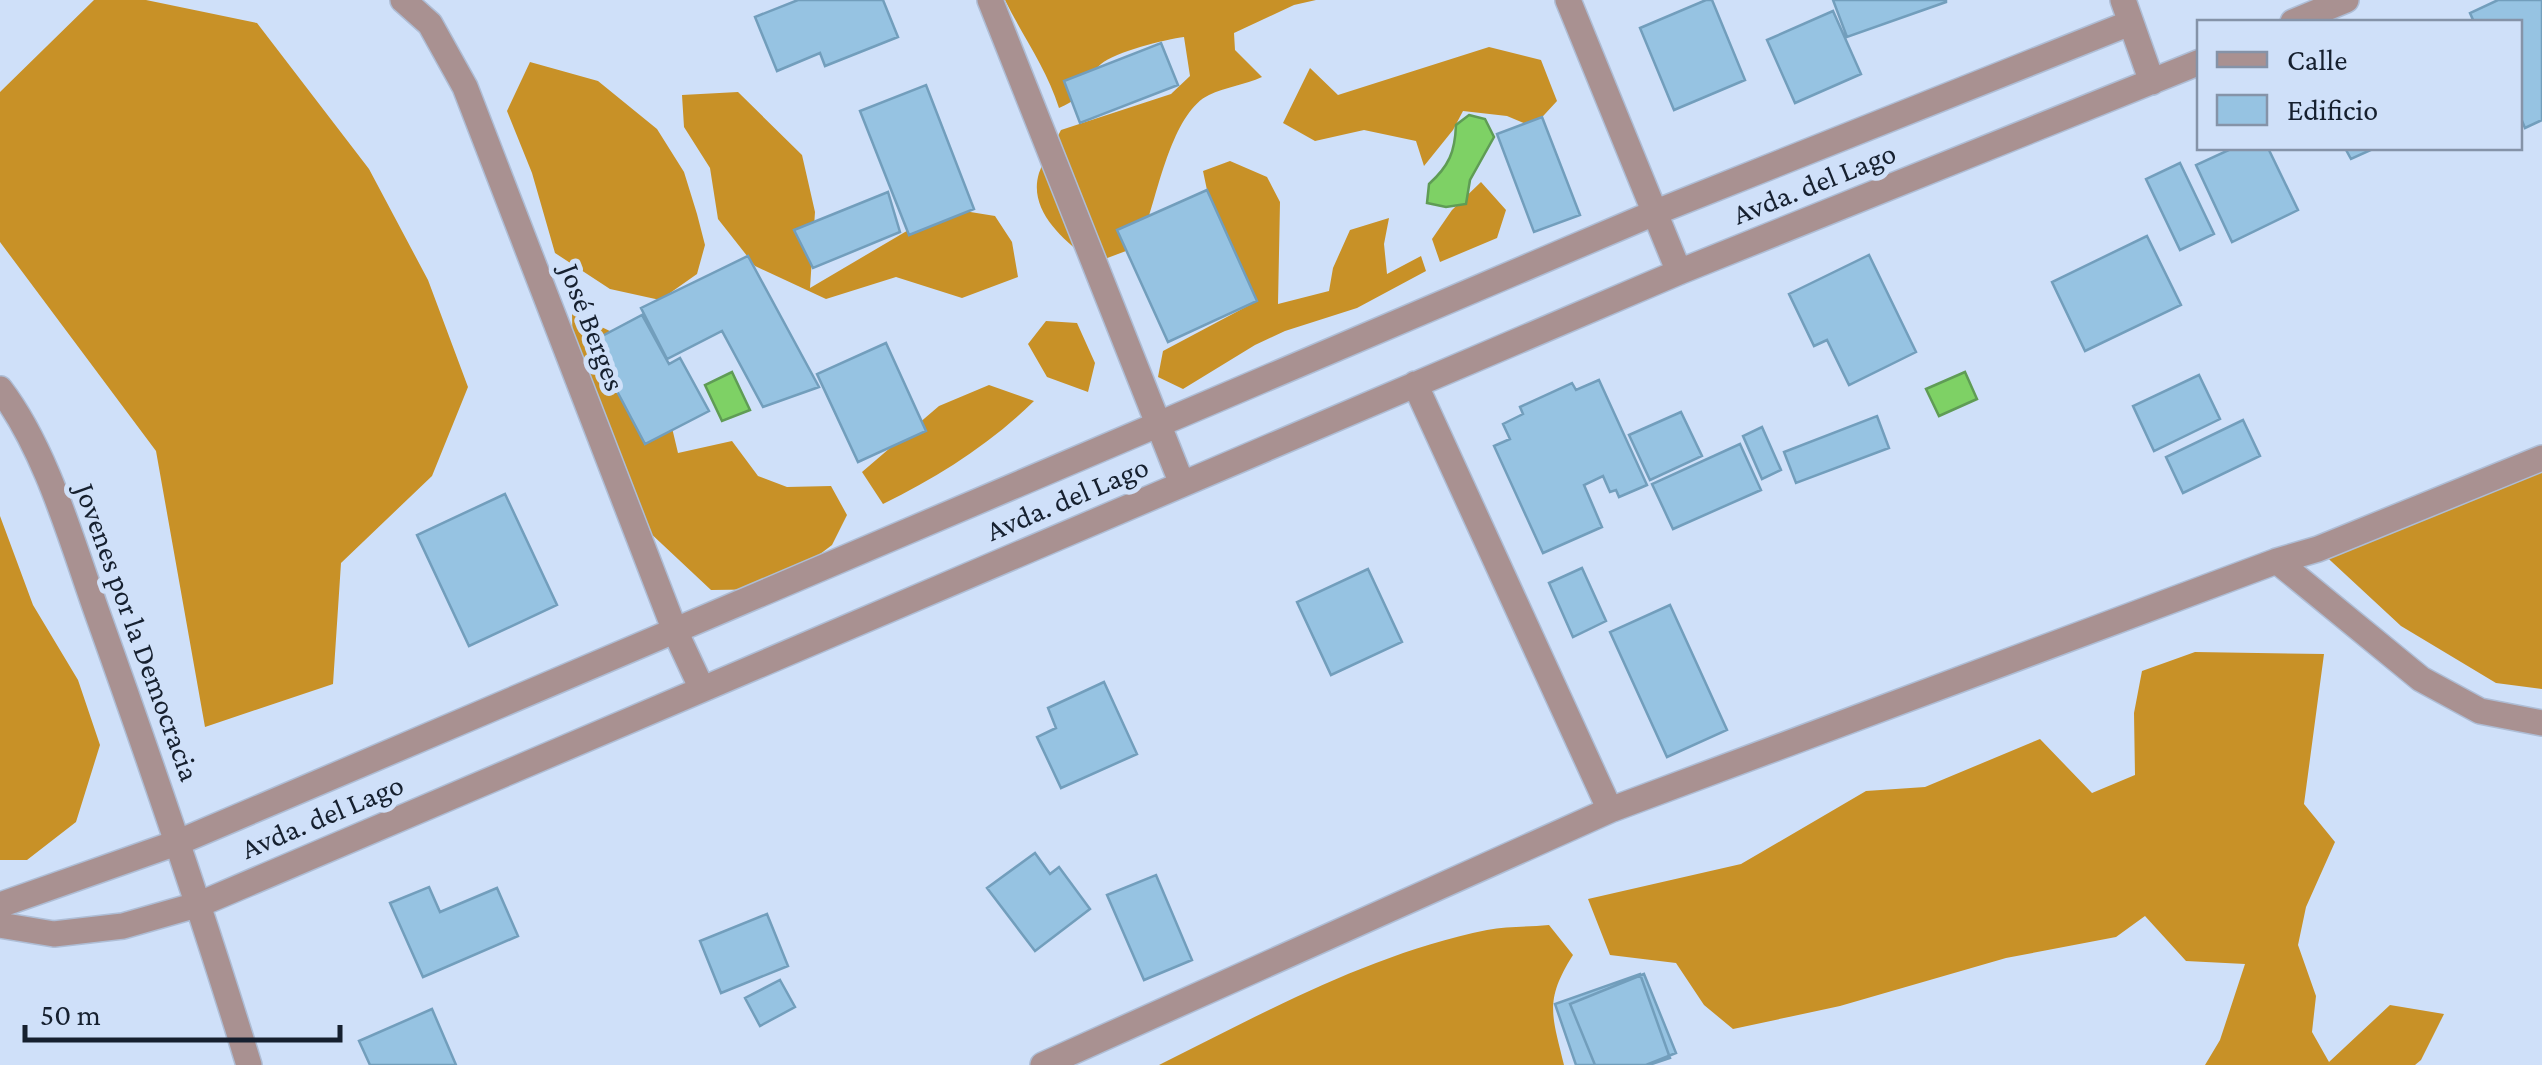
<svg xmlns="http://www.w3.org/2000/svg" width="2542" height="1065" font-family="'Crimson Pro',serif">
  <rect width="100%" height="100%" fill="#cfe0f9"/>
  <path fill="#c89127" d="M94,0H146L257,23L369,169L428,280L468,387L432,476L341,563L333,684L205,727L156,451L0,242V92Z
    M1005,0H1316L1294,5L1234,33L1235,50L1262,77C1245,85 1225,87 1209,95C1175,111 1160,182 1149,216L1118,230L1126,251L1094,263C1067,243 1027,212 1039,173C1044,159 1054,144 1061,130L1171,94L1190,76L1184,37C1166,39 1115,52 1101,64C1080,82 1094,93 1059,108C1047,69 1023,37 1005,0Z
    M1489,47L1541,60L1557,101L1533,127L1507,116L1463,111L1453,130L1424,166L1416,141L1364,130L1315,141L1283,123L1310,68L1338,95Z
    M530,62L598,81L657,129L684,172L697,214L705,245L697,274L660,300L610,289L555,253L532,173L507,111Z
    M738,92L802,155L815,212L810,288L922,222L958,210L995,216L1012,242L1018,277L962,298L896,277L826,299L755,266L718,219L710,168L684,127L682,95Z
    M1230,161L1267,177L1280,202L1278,304L1329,291L1333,268L1350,230L1389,218L1384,244L1387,274L1421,256L1426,271L1357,308L1285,331L1255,345L1183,389L1158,377L1163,351L1257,301L1207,190L1203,171Z
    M1481,182L1506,210L1497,238L1440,262L1432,239L1452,210Z
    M572,313L654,352L678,453L732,441L758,476L787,487L831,486L847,515L832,545L774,589L711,590L630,514L573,367Z
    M1046,321L1077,323L1095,363L1088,392L1047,377L1028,344Z
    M989,385L1034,401C989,445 939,476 883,504L862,472L939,406Z
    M2542,471V689L2496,683L2401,626L2318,549Z
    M0,516L33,605L78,680L100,745L76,822L27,860H0Z
    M2195,652L2324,654L2304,804L2335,842L2306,907L2298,945L2316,996L2312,1032L2329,1062L2390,1005L2444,1014L2421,1060L2415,1065H2205L2220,1040L2245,964L2186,961L2145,916L2116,937L2006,958L1840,1006L1733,1029L1704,1005L1676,963L1610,955L1588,899L1741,864L1866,791L1925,787L2040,739L2092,793L2135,775L2134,713L2142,671Z
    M1549,925L1573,955C1544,1001 1552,1015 1564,1065H1159C1265,1012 1370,954 1487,930C1507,926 1529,927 1549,925Z"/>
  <path fill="#7ed165" stroke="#5f9c55" stroke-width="2.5" d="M1469,115L1485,119L1494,137L1470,180L1466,204L1446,207L1427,203L1429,184C1449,166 1455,152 1456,125Z
    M732,372L750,410L722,421L705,385Z
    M1965,372L1977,399L1939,416L1926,389Z"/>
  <path fill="#96c3e2" stroke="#729ebc" stroke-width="2.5" d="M798,0H883L898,37L825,66L820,53L777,71L755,17Z
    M1706,0H1712L1745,80L1674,110L1640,28Z
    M1833,0H1946V2L1847,37Z
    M2498,0H2542V120L2525,128L2520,116V22H2474L2470,13Z
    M1833,11L1861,74L1795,103L1767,40Z
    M1161,43L1178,85L1080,123L1064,81Z
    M926,85L974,209L909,235L860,111Z
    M1542,117L1580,215L1534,232L1497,134Z
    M2233,148H2268L2298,210L2232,242L2196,165Z
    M2345,148H2375L2351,159Z
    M2180,163L2214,234L2180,250L2146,179Z
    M1207,190L1257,301L1168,342L1117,230Z
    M888,192L900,232L813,268L794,230Z
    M2147,236L2181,305L2085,351L2052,282Z
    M1869,255L1916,352L1849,385L1827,340L1814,346L1789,294Z
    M748,256L819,387L763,407L722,331L667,359L641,308Z
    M642,315L669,364L680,358L709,411L645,444L591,342Z
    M886,343L926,431L858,462L817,374Z
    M2199,375L2220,419L2154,451L2133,406Z
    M1599,380L1647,485L1619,497L1616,490L1610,492L1603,476L1584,485L1602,527L1543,553L1494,446L1510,439L1503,424L1523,414L1520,407L1572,383L1576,390Z
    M1681,412L1702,456L1650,480L1629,435Z
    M1877,416L1889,448L1796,483L1784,452Z
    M2243,420L2260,456L2183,493L2166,457Z
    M1762,427L1781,470L1762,479L1743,436Z
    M1740,444L1761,490L1673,529L1652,484Z
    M505,494L557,605L469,646L417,535Z
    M1582,568L1606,621L1573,637L1549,583Z
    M1368,569L1402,642L1331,675L1297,602Z
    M1670,605L1727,730L1667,757L1610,632Z
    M1104,682L1137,754L1061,788L1037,737L1056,728L1048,708Z
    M1035,853L1050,874L1059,867L1090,909L1035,951L987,888Z
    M1156,875L1192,960L1144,980L1107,895Z
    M429,887L440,912L497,888L518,936L423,977L390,903Z
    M767,914L788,966L721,993L700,941Z
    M1640,974L1670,1058L1649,1065H1576L1555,1004Z
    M1644,974L1676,1053L1646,1065H1595L1570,1004Z
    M780,980L795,1007L760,1026L745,998Z
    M432,1009L456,1065H370L359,1041Z"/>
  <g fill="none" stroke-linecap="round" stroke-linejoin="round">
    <g stroke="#aebdd5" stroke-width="28">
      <path id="minor" d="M403,0L430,24L465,87L675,631L702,689
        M990,0L1182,484
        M1568,0L1679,272
        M2123,0L2152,82
        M2293,22L2346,0
        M1415,384L1610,810
        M0,389C47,450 73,546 99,618C152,766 203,915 249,1065
        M2277,561L2421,679L2480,711L2542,723
        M0,905L179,842L1654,213L2130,23
        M0,925L54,934L123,926L200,904L1679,272L2200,62
        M1043,1065L1610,810L2277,561L2318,549L2542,458"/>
    </g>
    <use href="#minor" stroke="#a99191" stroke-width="25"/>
  </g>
  <g text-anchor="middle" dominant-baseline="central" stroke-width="10" stroke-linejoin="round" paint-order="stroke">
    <g font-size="30" fill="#16202f" stroke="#cfe0f9">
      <text transform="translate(1814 183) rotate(-22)">Avda. del Lago</text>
      <text transform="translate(593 327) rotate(69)">José Berges</text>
      <text transform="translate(1067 498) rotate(-23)">Avda. del Lago</text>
      <text transform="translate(138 632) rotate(70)">Jovenes por la Democracia</text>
      <text transform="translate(322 816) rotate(-23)">Avda. del Lago</text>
    </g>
  </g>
  <rect x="2197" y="20" width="325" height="130" fill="#cfe0f9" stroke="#8593a8" stroke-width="2.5"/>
  <rect x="2217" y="52" width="50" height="15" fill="#a99191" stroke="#8593a8" stroke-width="2.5"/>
  <text x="2287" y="70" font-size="30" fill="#16202f">Calle</text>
  <rect x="2217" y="95" width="50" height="30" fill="#96c3e2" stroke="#8593a8" stroke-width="2.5"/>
  <text x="2287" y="120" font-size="30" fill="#16202f">Edificio</text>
  <path d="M25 1025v15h315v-15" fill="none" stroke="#16202f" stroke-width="5"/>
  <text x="40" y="1025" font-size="30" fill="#16202f" stroke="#cfe0f9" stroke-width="8" paint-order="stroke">50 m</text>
</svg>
